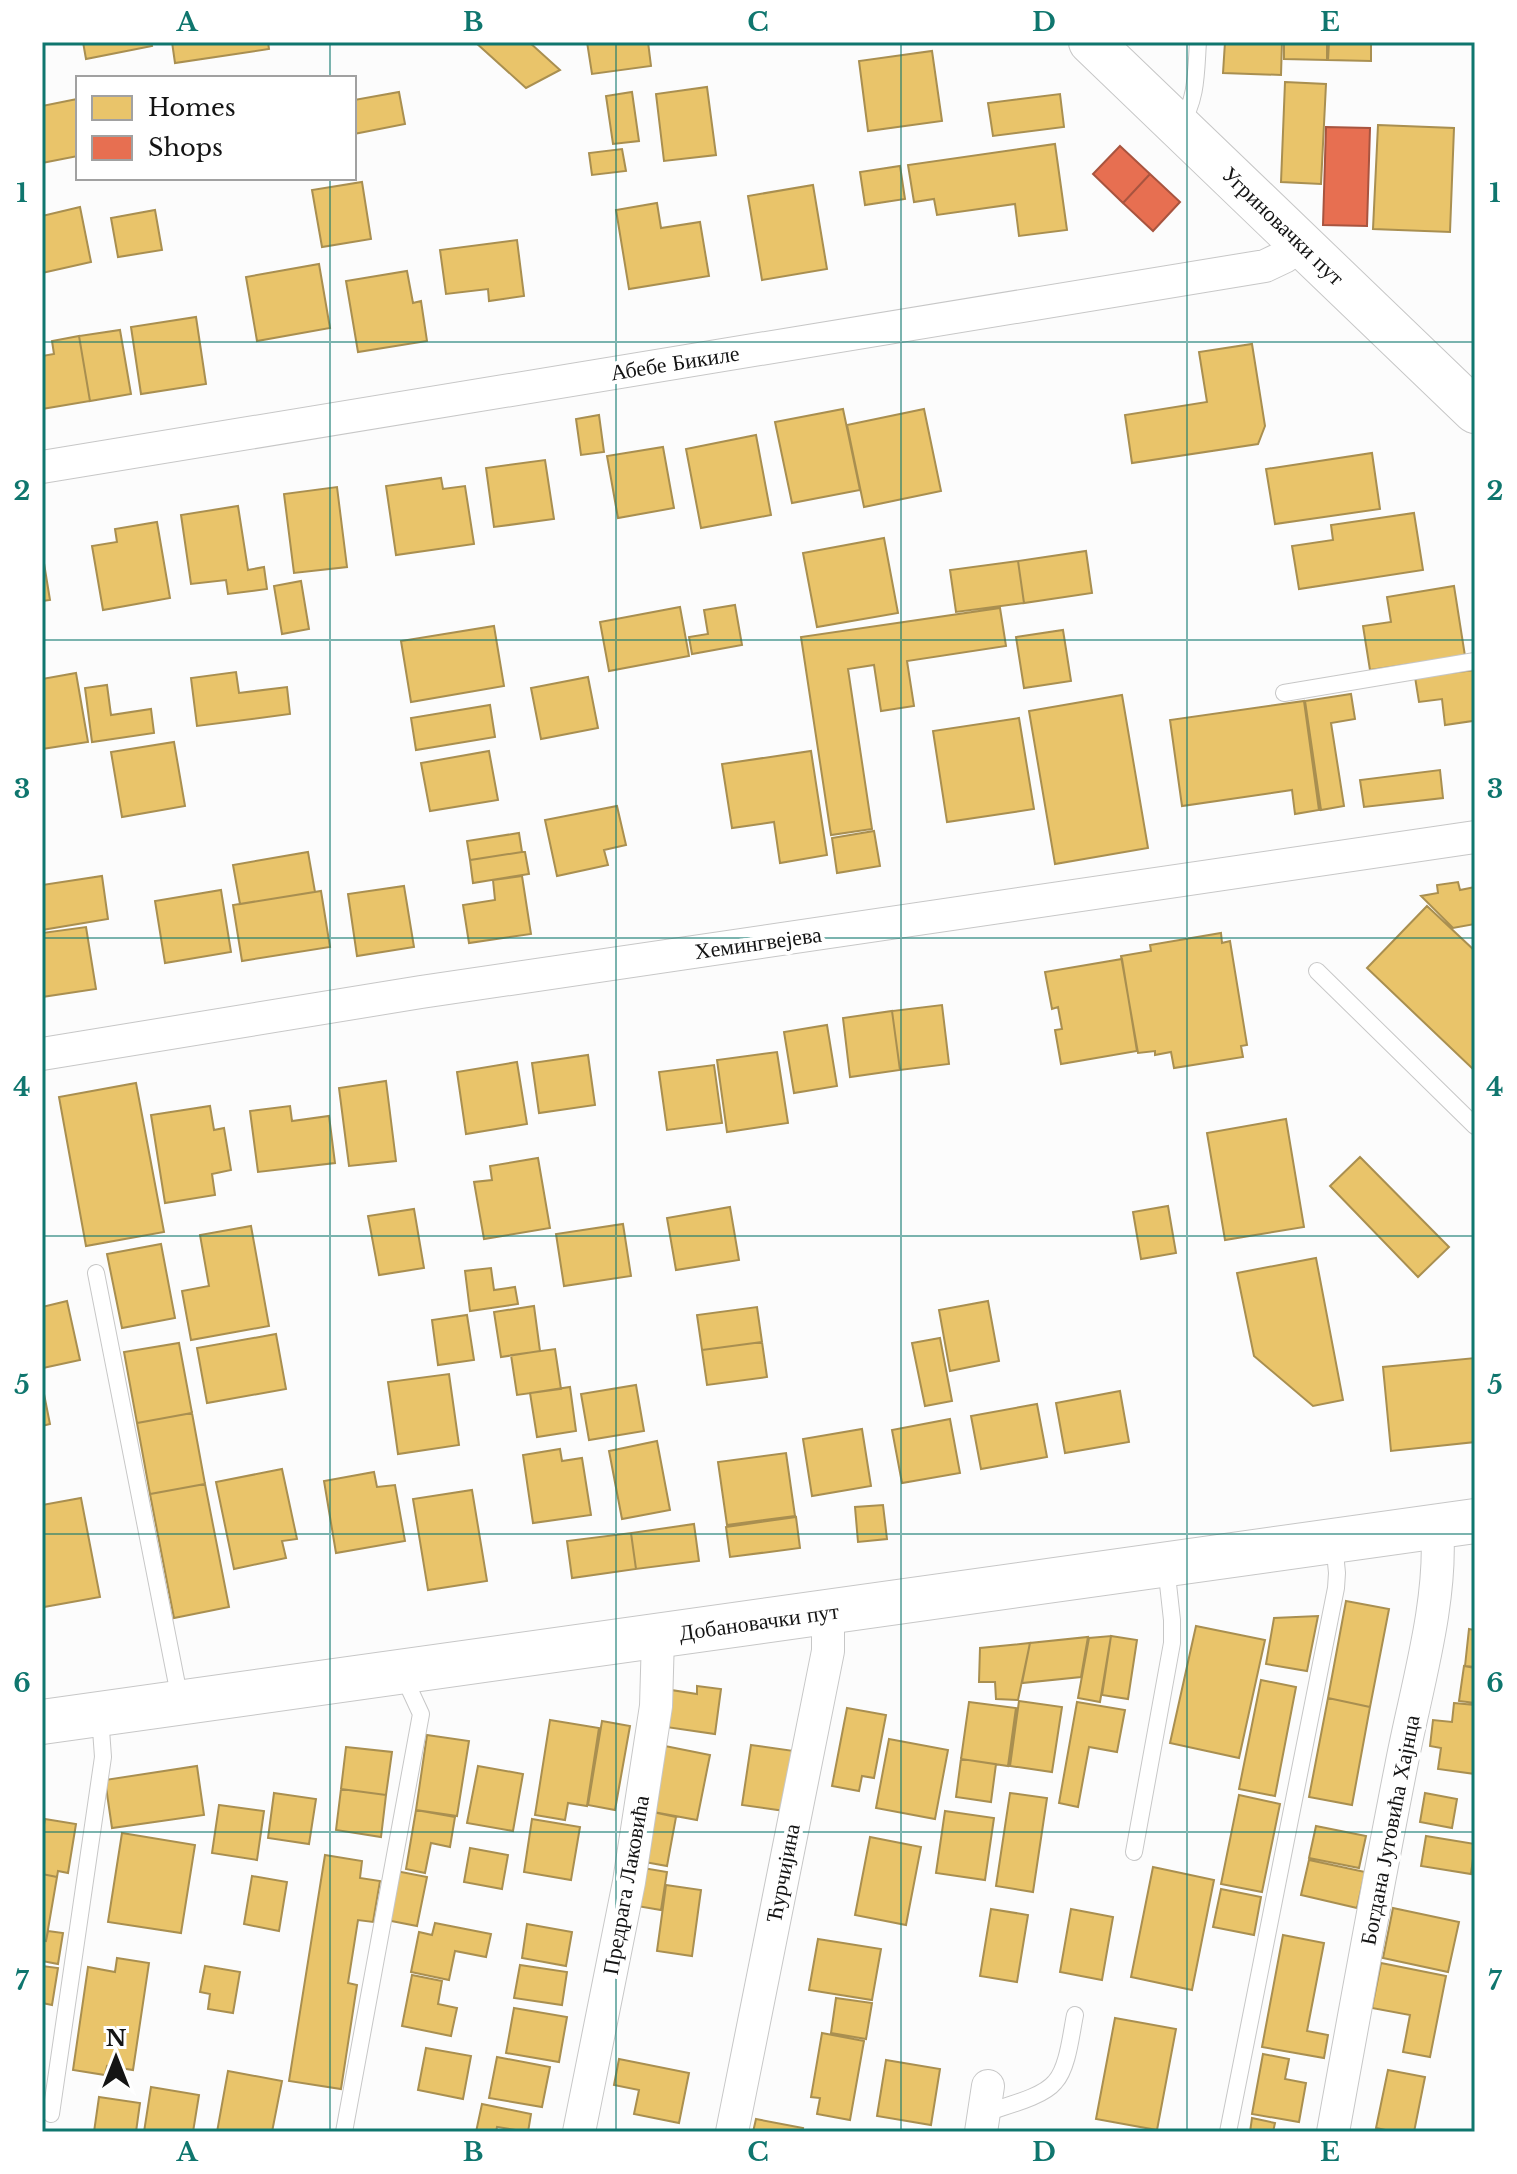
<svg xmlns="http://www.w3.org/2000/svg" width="1517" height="2174" font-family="'Libre Baskerville',serif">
  <rect width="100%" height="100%" fill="#fcfcfc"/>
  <path fill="#e9c46a" stroke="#a98f50" stroke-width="2" d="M83,42H151L152,46L86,59Z
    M172,42H268L269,49L175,63Z
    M475,42H529L560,70L526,88Z
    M587,42H648L651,66L592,74Z
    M1225,42H1282L1281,75L1223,73Z
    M1284,42H1327V60L1284,59Z
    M1329,42H1371V61L1328,60Z
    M932,51L942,121L868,131L859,61Z
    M1285,82L1326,84L1321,184L1281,182Z
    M707,87L716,155L664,161L656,94Z
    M399,92L405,124L354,134V100Z
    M632,92L639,141L613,144L606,96Z
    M1060,94L1064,127L993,136L988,103Z
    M77,99L78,156L42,163V106Z
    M1378,125L1454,128L1450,232L1373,229Z
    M1055,144L1067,230L1019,236L1015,204L937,215L934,199L914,202L908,165Z
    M622,149L626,171L592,175L589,153Z
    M900,166L905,199L865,205L860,172Z
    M362,182L371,239L322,247L312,190Z
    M813,185L827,269L762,280L748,196Z
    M657,203L661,228L700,222L709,276L629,289L616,210Z
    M80,207L91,262L42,273V216Z
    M155,210L162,250L118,257L111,218Z
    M517,240L524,296L489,301L488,289L446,294L440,250Z
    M319,264L330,328L257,341L246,277Z
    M407,271L413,303L421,301L427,341L358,352L346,281Z
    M196,317L206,384L141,394L131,327Z
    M120,330L131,394L90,401L79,336Z
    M79,336L90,401L42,409V356L54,354L52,341Z
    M1252,344L1265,426L1258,444L1132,463L1125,415L1207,402L1199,352Z
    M843,409L860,490L792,503L775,422Z
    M924,409L941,491L864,507L847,425Z
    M599,415L604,452L581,455L576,419Z
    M756,435L771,515L701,528L686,449Z
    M663,447L674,508L618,518L607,456Z
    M1372,453L1380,509L1275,524L1266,469Z
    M545,460L554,519L494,527L486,468Z
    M441,478L443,489L465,486L474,544L396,555L386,486Z
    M337,487L347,567L294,573L284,494Z
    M238,506L248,570L264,567L267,589L228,594L226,580L191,584L181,515Z
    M1414,513L1423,570L1299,589L1292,546L1333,540L1331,525Z
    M157,522L170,598L103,610L92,546L117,542L115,529Z
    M884,538L898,613L817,627L803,553Z
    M42,551L50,600L42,601Z
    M1086,551L1092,593L1024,603L1018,561Z
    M1018,561L1024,603L956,612L950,570Z
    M301,581L309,629L282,634L274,586Z
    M1454,586L1465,656L1370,670L1363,626L1391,622L1387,597Z
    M735,605L742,645L692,654L689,637L708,634L704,610Z
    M680,607L689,656L609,671L600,622Z
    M1000,608L1006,646L907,661L914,706L881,711L874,665L848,669L872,829L831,835L801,637Z
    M494,626L504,686L411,702L401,641Z
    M1063,630L1071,681L1024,688L1016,637Z
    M1475,670V736L1473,721L1445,725L1442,699L1419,702L1415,677Z
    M236,672L239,693L287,687L290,714L197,726L191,678Z
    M76,673L88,742L42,749V679Z
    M588,677L598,728L541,739L531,688Z
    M107,685L111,715L151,709L154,733L92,742L85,688Z
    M1351,694L1355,719L1331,723L1344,806L1321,810L1305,701Z
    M1122,695L1148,848L1055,864L1029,711Z
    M1304,701L1319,810L1295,814L1292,790L1182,806L1170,720Z
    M490,705L495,737L416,750L411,718Z
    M1019,718L1034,809L947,822L933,731Z
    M174,742L185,806L122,817L111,752Z
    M489,751L498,800L430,811L421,763Z
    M811,751L827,855L780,863L774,822L732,828L722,764Z
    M1440,770L1443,798L1364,807L1360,780Z
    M617,806L626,845L604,850L608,865L557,876L545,820Z
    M874,831L880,866L837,873L832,838Z
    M519,833L522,852L470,860L467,841Z
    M308,852L315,892L240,904L233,865Z
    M522,852H525L529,874L473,883L470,860Z
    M102,876L108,919L42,930V885Z
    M522,876L531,934L469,943L463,905L495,900L493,880Z
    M1458,882L1460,890L1475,887V924L1453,928L1421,896L1438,893L1437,885Z
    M404,886L414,947L357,956L348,894Z
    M221,890L231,952L165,963L155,901Z
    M321,891L330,947L242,961L233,905Z
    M1427,906L1475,951V1071L1367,968Z
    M86,927L96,989L42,997V933Z
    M1221,933L1222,943L1230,941L1247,1045L1241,1046L1243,1057L1174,1068L1171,1052L1155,1055V1051L1138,1053L1121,956L1151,951L1150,945Z
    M1122,959L1137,1051L1061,1064L1055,1030L1062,1029L1058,1007L1052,1009L1045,972Z
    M942,1005L949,1064L900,1070L892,1011Z
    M892,1011L900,1070L850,1077L843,1018Z
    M827,1025L837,1086L794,1093L784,1032Z
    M777,1052L788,1123L727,1132L717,1060Z
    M588,1055L595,1105L539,1113L532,1063Z
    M517,1062L527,1124L466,1134L457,1072Z
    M714,1065L722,1123L667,1130L659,1072Z
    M386,1081L396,1161L349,1166L339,1088Z
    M136,1083L164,1232L86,1246L59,1097Z
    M210,1106L214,1130L224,1128L231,1170L212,1174L215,1195L165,1203L151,1115Z
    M290,1106L292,1121L329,1116L335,1163L258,1172L250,1111Z
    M1286,1119L1304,1227L1225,1240L1207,1133Z
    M1360,1157L1449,1247L1418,1277L1330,1186Z
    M538,1158L550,1228L484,1239L474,1182L492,1180L490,1166Z
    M1168,1206L1176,1253L1141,1259L1133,1212Z
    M730,1207L739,1260L676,1270L667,1218Z
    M414,1209L424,1268L379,1275L368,1216Z
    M623,1224L631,1276L564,1286L556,1234Z
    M251,1226L269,1326L191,1340L182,1291L209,1286L200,1235Z
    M161,1244L175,1318L122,1328L107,1254Z
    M1316,1258L1343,1400L1313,1406L1254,1356L1237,1273Z
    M491,1268L494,1290L515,1287L518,1304L470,1311L465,1271Z
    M67,1301L80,1360L43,1368L42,1307Z
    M988,1301L999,1361L950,1371L939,1310Z
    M534,1306L540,1351L501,1357L494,1312Z
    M757,1307L762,1342L702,1350L697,1315Z
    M467,1315L474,1360L438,1365L432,1320Z
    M276,1334L286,1389L207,1403L197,1348Z
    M940,1338L952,1401L925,1406L912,1343Z
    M762,1342L767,1377L707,1385L702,1350Z
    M179,1343L192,1413L137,1423L124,1352Z
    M555,1349L561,1389L517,1395L511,1355Z
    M1475,1358V1442L1391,1451L1383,1367Z
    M449,1374L459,1445L398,1454L388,1382Z
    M42,1384L50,1424L42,1426Z
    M636,1385L644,1431L589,1440L581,1394Z
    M570,1387L576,1431L537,1437L530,1393Z
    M1120,1391L1129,1442L1065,1453L1056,1403Z
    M1037,1404L1047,1457L981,1469L971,1416Z
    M192,1413L205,1484L150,1494L137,1423Z
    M950,1419L960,1473L902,1483L892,1430Z
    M862,1429L871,1486L812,1496L803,1439Z
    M657,1441L670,1510L622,1519L609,1451Z
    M560,1449L562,1461L582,1458L591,1515L533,1523L523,1455Z
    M786,1453L795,1516L727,1525L718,1462Z
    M282,1469L297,1539L282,1541L286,1558L234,1569L216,1482Z
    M374,1472L377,1487L395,1485L405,1541L336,1553L324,1481Z
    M205,1484L229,1607L174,1618L150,1494Z
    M472,1490L487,1581L428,1590L413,1499Z
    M81,1498L100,1597L44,1607L42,1505Z
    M883,1505L887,1539L858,1542L855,1507Z
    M796,1517L800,1548L730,1557L726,1527Z
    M694,1524L699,1561L636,1569L631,1533Z
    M631,1533L636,1569L572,1578L567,1541Z
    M1346,1601L1389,1609L1370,1707L1328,1698Z
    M1318,1616L1307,1671L1266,1664L1274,1618Z
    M1196,1626L1265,1640L1239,1758L1170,1743Z
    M1469,1629L1475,1630V1667L1465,1666Z
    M1111,1636L1100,1702L1078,1698L1089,1638Z
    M1111,1636L1137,1640L1128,1699L1102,1695Z
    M1088,1637L1081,1677L1022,1683L1030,1643Z
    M1030,1643L1018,1700L996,1699L995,1682H979L980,1648Z
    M1464,1666L1475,1668V1703L1459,1701Z
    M1261,1680L1296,1687L1275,1796L1239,1789Z
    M697,1686L721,1689L715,1734L666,1727L671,1690L697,1694Z
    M1328,1698L1370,1707L1352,1805L1309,1797Z
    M1019,1701L1062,1707L1052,1772L1010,1766Z
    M969,1702L1016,1708L1008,1766L961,1759Z
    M1077,1702L1125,1710L1117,1752L1089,1747L1078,1807L1059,1803Z
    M1454,1703L1475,1705V1774L1438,1769L1441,1748L1430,1746L1433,1720L1452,1722Z
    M847,1708L886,1715L874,1778L862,1776L859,1791L832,1786Z
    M550,1720L599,1728L587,1806L568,1803L565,1820L535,1815Z
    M602,1721L630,1726L615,1810L588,1805Z
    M427,1735L469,1741L457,1816L416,1810Z
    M889,1739L948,1750L935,1819L876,1808Z
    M660,1745L710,1755L697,1820L648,1811Z
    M751,1745L794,1751L785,1811L742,1805Z
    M346,1747L392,1752L386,1795L341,1789Z
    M961,1759L996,1764L991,1802L956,1797Z
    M197,1766L204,1815L112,1828L105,1780Z
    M478,1766L523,1774L513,1831L467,1823Z
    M341,1789L386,1795L381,1837L336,1830Z
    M274,1793L316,1799L309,1844L268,1838Z
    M1010,1793L1047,1798L1033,1892L996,1886Z
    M1425,1793L1457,1799L1452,1828L1420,1822Z
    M1239,1795L1280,1804L1262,1892L1221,1884Z
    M219,1805L264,1811L257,1860L212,1853Z
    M416,1810L455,1817L450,1847L431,1843L425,1873L406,1869Z
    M648,1811L676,1817L667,1866L639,1861Z
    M945,1811L994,1818L985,1880L936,1873Z
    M45,1819L76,1824L68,1873L58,1871L57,1877L42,1874V1835Z
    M532,1819L580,1827L571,1880L524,1872Z
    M1316,1826L1366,1836L1359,1868L1309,1858Z
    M122,1833L195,1845L181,1933L108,1922Z
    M1426,1836L1475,1844L1471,1874L1421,1866Z
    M870,1837L921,1847L906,1925L855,1915Z
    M470,1848L508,1855L502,1889L464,1882Z
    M325,1855L362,1861L360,1878L380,1881L373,1922L358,1920L348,1983L357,1985L341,2089L289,2081Z
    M1309,1860L1365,1872L1357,1908L1301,1895Z
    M1153,1867L1214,1880L1192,1990L1131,1977Z
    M643,1868L667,1872L661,1910L637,1906Z
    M396,1871L427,1877L417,1926L386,1920Z
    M42,1874L57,1877L46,1941L42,1940Z
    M252,1876L287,1882L279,1931L244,1924Z
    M666,1885L701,1890L692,1956L657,1951Z
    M1221,1889L1261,1897L1254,1935L1213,1927Z
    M1393,1908L1459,1922L1448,1972L1383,1958Z
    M991,1909L1028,1915L1017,1982L980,1976Z
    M1071,1909L1113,1917L1102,1980L1060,1972Z
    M435,1923L491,1934L486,1957L455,1951L449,1980L411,1972L419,1932L432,1935Z
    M527,1924L572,1932L566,1966L522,1958Z
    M48,1931L63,1933L58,1964L42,1961V1940L46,1941Z
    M1283,1935L1324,1943L1307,2031L1328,2035L1324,2058L1262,2047Z
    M818,1939L881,1949L872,2000L809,1990Z
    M117,1958L149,1963L133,2070L107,2066L105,2075L73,2070L88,1967L115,1972Z
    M1381,1963L1446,1976L1430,2057L1403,2052L1410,2015L1372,2008Z
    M520,1965L567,1972L562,2005L514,1998Z
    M42,1966L58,1968L52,2005L42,2003Z
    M205,1966L240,1972L233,2013L208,2009L210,1994L200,1992Z
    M412,1975L442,1981L438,2004L457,2008L451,2036L402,2026Z
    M836,1998L872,2003L866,2039L831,2033Z
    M514,2008L567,2017L559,2062L506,2053Z
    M1115,2018L1176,2029L1157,2130L1096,2119Z
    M822,2033L864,2041L850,2120L817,2114L820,2098L811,2097Z
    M426,2048L471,2056L463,2099L418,2090Z
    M1263,2054L1289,2059L1285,2079L1306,2083L1299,2122L1252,2114Z
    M497,2057L550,2067L542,2107L489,2098Z
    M619,2059L689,2073L679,2123L634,2114L639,2090L614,2085Z
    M886,2060L940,2069L931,2125L877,2116Z
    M1388,2070L1425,2077L1414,2132H1395L1376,2128Z
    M228,2071L282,2081L272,2132H217Z
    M151,2087L199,2095L193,2132H144Z
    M99,2097L140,2103L136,2132H94Z
    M482,2104L531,2114L528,2132L497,2127L496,2132H476Z
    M1252,2118L1275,2123L1273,2132H1250Z
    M756,2119L803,2128L802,2132H753Z"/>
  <path fill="#e76f51" stroke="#a8543f" stroke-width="2" d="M1326,127L1370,128L1367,226L1323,225Z
    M1120,146L1150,174L1123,203L1093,174Z
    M1150,174L1180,202L1153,231L1123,203Z"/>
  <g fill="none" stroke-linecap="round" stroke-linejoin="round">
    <g stroke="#c7c7c7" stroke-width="18">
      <path id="lane" d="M1180,125C1197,101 1196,71 1198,42
        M1284,693L1475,661
        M1317,971L1475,1126
        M96,1273L180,1700
        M1134,1852L1172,1643V1620L1166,1566
        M985,2113C1004,2106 1042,2098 1055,2082C1068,2068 1071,2034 1075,2015
        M51,2114L103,1757L100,1716
        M344,2132L421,1714L402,1673
        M1228,2132L1336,1588L1337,1573L1334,1542"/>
    </g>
    <g stroke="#c7c7c7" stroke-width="34">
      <path id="street" d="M42,467L1265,266L1284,257L1303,244
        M42,1054L421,992L1475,837
        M579,2132L629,1882L656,1706L658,1637
        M732,2132L828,1651V1612
        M981,2132L988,2086
        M1333,2132C1355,2010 1377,1888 1401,1767C1415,1692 1443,1603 1437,1527"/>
    </g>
    <g stroke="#c7c7c7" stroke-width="46">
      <path id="secondary" d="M1091,42L1475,411
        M42,1722L1475,1521"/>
    </g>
    <use href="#lane" stroke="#fff" stroke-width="16"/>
    <use href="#street" stroke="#fff" stroke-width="32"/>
    <use href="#secondary" stroke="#fff" stroke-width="44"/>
  </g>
  <path fill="none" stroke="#0f766e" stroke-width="2" stroke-opacity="0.55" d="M330,42V78M616,42V2132M901,42V2132M1187,42V2132M330,178V2132M42,342H1475M42,640H1475M42,938H1475M42,1236H1475M42,1534H1475M42,1832H1475"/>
  <g text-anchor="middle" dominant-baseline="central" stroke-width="8" stroke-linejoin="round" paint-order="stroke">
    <g font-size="22" fill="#141414" stroke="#fff">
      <text transform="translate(1283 226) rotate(44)">Угриновачки пут</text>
      <text transform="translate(675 363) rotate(-9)">Абебе Бикиле</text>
      <text transform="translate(758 943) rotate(-8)">Хемингвејева</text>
      <text transform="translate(759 1622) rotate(-8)">Добановачки пут</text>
      <text transform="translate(1390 1830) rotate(-79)">Богдана Југовића Хајнца</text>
      <text transform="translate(783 1873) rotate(-79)">Ћурчијина</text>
      <text transform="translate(626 1885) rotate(-80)">Предрага Лаковића</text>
    </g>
  </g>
  <rect width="1517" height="2174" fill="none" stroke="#ffffff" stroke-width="88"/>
  <rect x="76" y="76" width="280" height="104" fill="#ffffff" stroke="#a1a1a1" stroke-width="2"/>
  <rect x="92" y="96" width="40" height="24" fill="#e9c46a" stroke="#a1a1a1" stroke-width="2"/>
  <text x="148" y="116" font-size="24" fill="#141414">Homes</text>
  <rect x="92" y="136" width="40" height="24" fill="#e76f51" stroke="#a1a1a1" stroke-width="2"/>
  <text x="148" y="156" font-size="24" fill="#141414">Shops</text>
  <g transform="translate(116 2058)" stroke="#ffffff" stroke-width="6" paint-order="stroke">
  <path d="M0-6L14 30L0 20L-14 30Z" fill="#141414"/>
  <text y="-12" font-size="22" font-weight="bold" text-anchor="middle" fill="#141414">N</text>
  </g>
  <rect x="44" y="44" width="1429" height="2086" fill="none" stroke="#0f766e" stroke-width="3"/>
  <g font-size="26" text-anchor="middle" font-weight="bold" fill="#0f766e">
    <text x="187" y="31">A</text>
    <text x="473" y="31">B</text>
    <text x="758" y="31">C</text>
    <text x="1044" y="31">D</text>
    <text x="1330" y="31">E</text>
    <text x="22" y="202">1</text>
    <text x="1495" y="202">1</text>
    <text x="22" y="500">2</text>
    <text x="1495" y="500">2</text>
    <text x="22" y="798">3</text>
    <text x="1495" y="798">3</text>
    <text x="22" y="1096">4</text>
    <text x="1495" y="1096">4</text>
    <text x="22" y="1394">5</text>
    <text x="1495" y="1394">5</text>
    <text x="22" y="1692">6</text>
    <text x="1495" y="1692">6</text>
    <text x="22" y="1990">7</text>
    <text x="1495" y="1990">7</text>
    <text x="187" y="2161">A</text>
    <text x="473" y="2161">B</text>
    <text x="758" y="2161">C</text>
    <text x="1044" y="2161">D</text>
    <text x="1330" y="2161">E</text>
  </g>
</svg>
